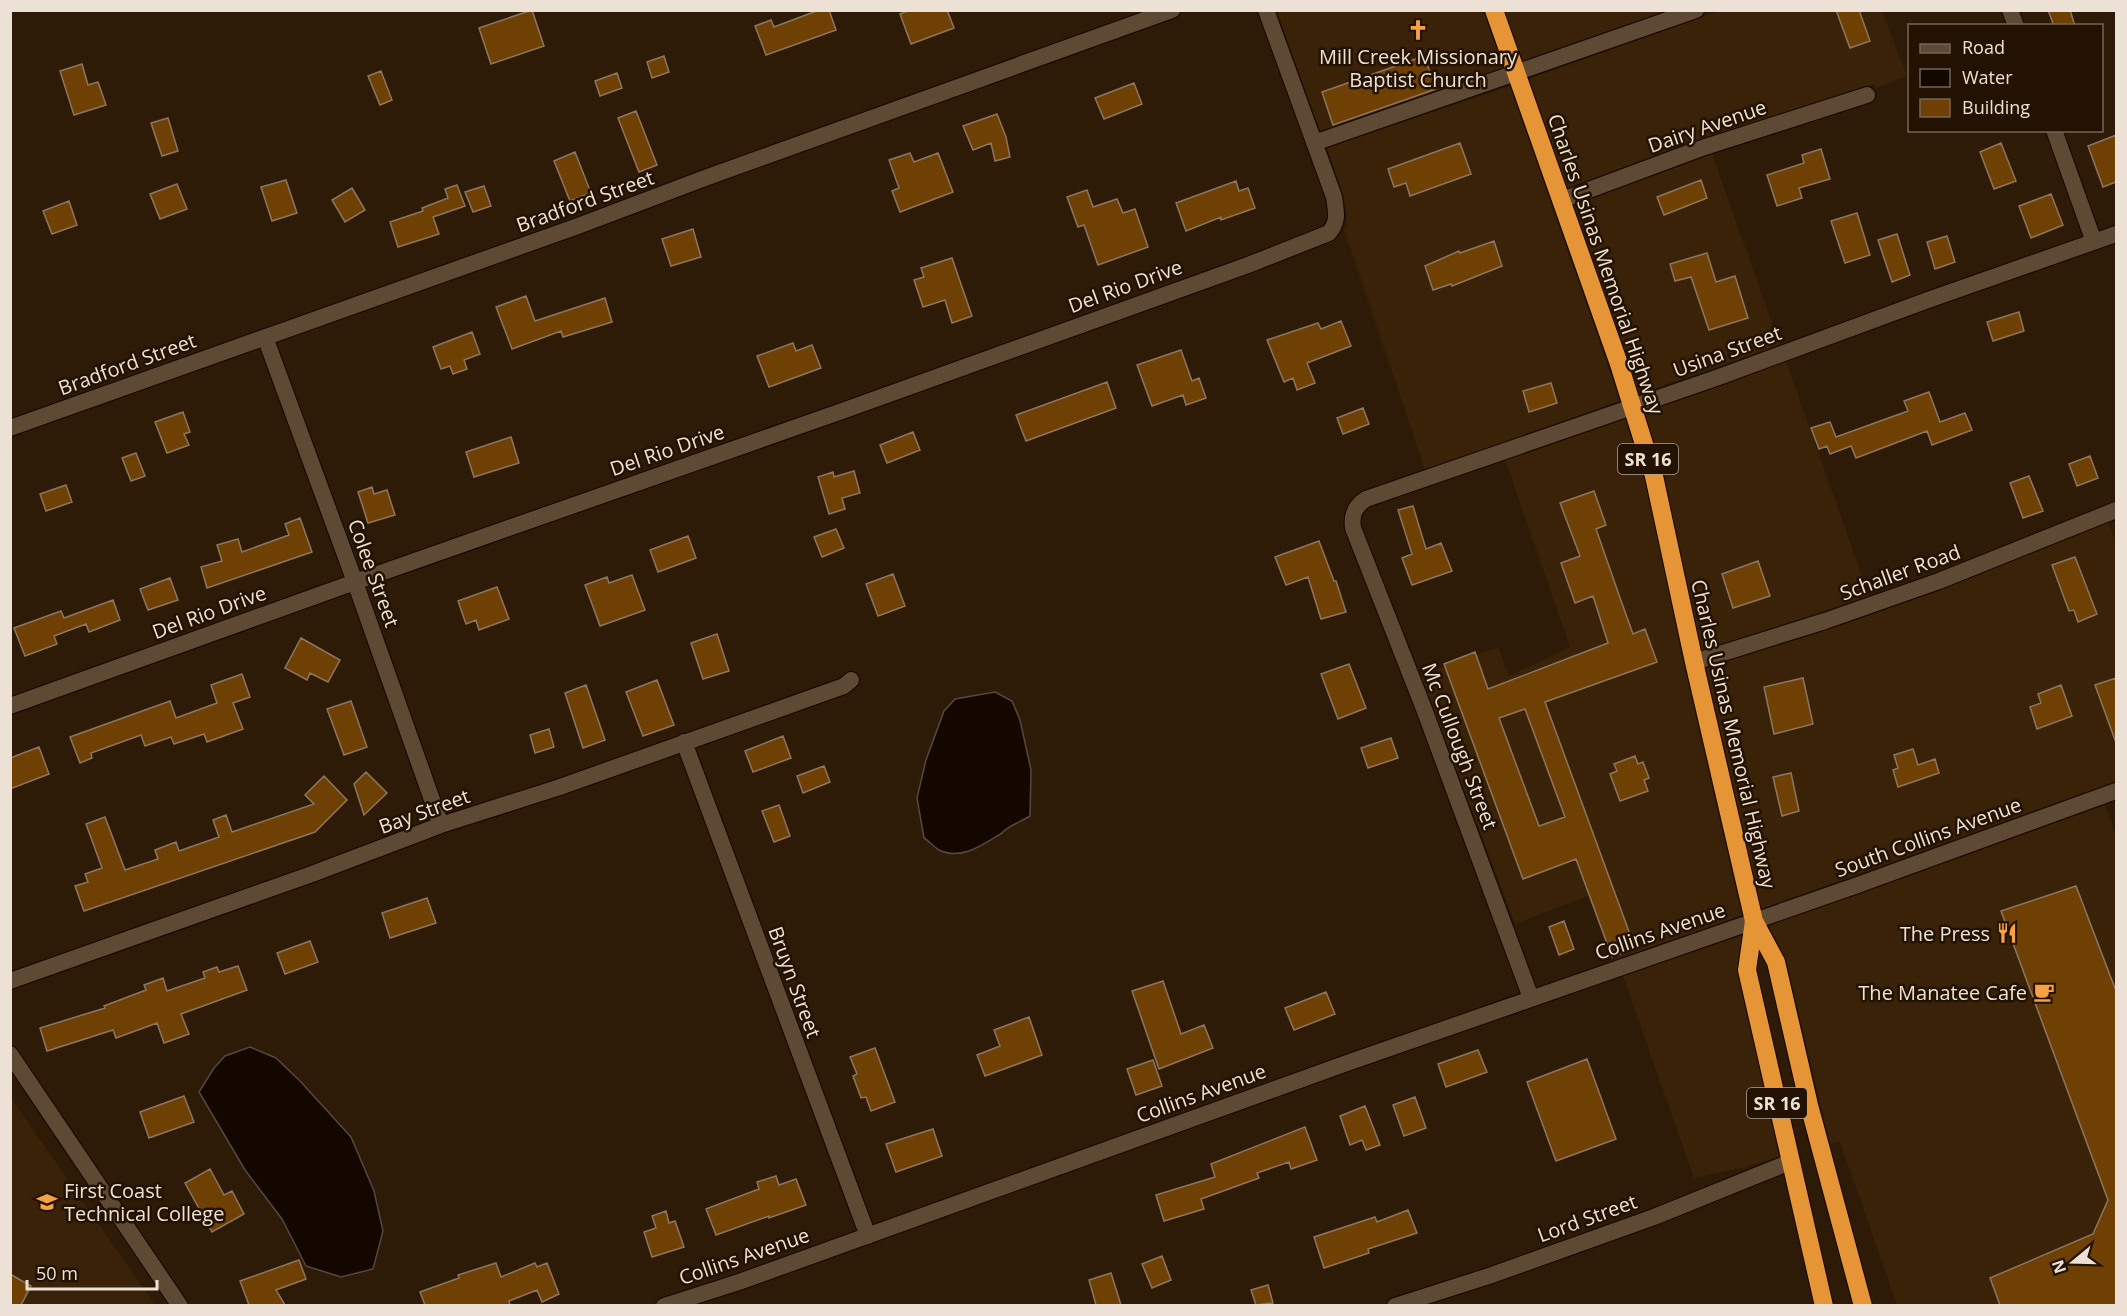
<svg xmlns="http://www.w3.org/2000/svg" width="2127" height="1316" font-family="'Open Sans',sans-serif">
  <rect width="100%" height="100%" fill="#2d1b07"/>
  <path fill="#392208" d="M1504,10L1669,11L1523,62Z
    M1722,10L1882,11L1907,76L1876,88L1874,84L1696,141L1568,188L1529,79Z
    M1277,11H1483L1504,69L1320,131Z
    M1510,86L1620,401L1425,470L1344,229L1348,225L1346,223L1347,217L1343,194L1327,148Z
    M1712,154L1780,345L1639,394L1574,205Z
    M1786,361L1869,596L1702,651L1664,473L1644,411Z
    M1625,418L1644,479L1659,539L1682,657L1742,916L1618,959L1593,894L1515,924L1421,675L1498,647L1509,676L1570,647L1505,459Z
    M2108,522L2116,543V781L1761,909L1706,668L1827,630L1941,590Z
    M2105,805L2116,835V1305H1897L1840,1142L1830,1144L1786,959L1768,925Z
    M1742,934L1738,972L1779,1157L1744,1167L1694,1178L1623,976Z
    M11,1098L155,1305H11Z"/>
  <path fill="#140700" stroke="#554840" stroke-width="1.5" d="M995,692L1012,701L1020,720L1031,770L1030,816C1022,821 1006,827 1002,833C984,844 962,861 939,850C934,847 929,841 924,838L917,798L926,760L944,711L955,699Z
    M250,1047L276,1058L300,1081L351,1137L374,1191L383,1231L373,1269L341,1277L306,1266L282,1219L245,1170L199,1092L214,1068L225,1056Z"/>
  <path fill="#6e4004" stroke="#8d7661" stroke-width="1.5" fill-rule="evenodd" d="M532,10L544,46L491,64L479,28Z
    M819,10H829L836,30L766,55L755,26L771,20L774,27Z
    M910,10H947L954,28L911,44L900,14Z
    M1836,10H1859L1870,41L1850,48Z
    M2048,10H2070L2075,26H2054Z
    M664,56L669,72L652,78L647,62Z
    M1424,56L1436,89L1333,125L1322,92Z
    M82,64L88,85L98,82L106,105L74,115L60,71Z
    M381,71L392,100L380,105L368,76Z
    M617,73L622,88L600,96L595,81Z
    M1134,83L1142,104L1104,119L1095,98Z
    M636,111L657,165L639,172L618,118Z
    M997,114L1006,137L1010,157L995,161L991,143L973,150L963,126Z
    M168,118L178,151L162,156L151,123Z
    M2116,135V182L2103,187L2088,146Z
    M1460,143L1471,174L1410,196L1406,183L1394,187L1388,169Z
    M2001,143L2016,181L1994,189L1980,152Z
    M1821,149L1830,179L1799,188L1802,198L1777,206L1767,175L1804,163L1802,155Z
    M575,152L591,193L570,201L554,161Z
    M910,153L914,162L938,153L953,192L900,212L892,191L899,188L889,160Z
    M286,180L297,213L272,221L261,187Z
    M1701,180L1707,198L1664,215L1657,197Z
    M1236,181L1239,191L1248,188L1255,208L1221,220V217L1186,231L1176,203Z
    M177,184L187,209L160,219L150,194Z
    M457,185L465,206L433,217L439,234L398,247L390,222L423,211L422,208L448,198L445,189Z
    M484,186L491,206L473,212L465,192Z
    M352,188L365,210L345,222L332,200Z
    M1087,190L1093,207L1117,199L1123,213L1135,209L1148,247L1098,265L1084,225L1078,227L1067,197Z
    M2051,194L2063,225L2031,238L2019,206Z
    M69,201L77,225L52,234L43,211Z
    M1857,213L1870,255L1845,263L1831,221Z
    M693,229L701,257L671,266L662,239Z
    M1897,234L1910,275L1892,282L1878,240Z
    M1947,236L1955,262L1935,269L1927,242Z
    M1494,241L1502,266L1452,286L1451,284L1433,290L1425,266L1459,251L1460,253Z
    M1707,253L1716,282L1735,276L1748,318L1709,330L1691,277L1675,281L1670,264Z
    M952,258L972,316L952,323L945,300L923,307L914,280L924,277L921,268Z
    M526,296L535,321L605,298L612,322L563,337L561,331L512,349L496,307Z
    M2019,312L2024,331L1993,341L1987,322Z
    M1341,321L1351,346L1307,363L1315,383L1297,390L1293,378L1284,382L1267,340L1318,323L1321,329Z
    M472,332L480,354L464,360L467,369L453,374L450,366L441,369L433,347Z
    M793,343L796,351L812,345L821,368L769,387L757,356Z
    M1181,350L1192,381L1199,378L1206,398L1186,405L1183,395L1152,406L1137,365Z
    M1107,382L1116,408L1026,441L1016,415Z
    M1551,383L1557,403L1529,412L1523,391Z
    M1929,392L1940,422L1965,413L1972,430L1932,445L1927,431L1856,458L1851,446L1830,454L1827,446L1819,449L1811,428L1830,422L1836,437L1908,411L1904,401Z
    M1363,408L1369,424L1343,434L1337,418Z
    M183,412L190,432L184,434L189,445L167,453L155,422Z
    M913,432L920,450L887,463L880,445Z
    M511,437L519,463L474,477L466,452Z
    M136,453L145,476L131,481L122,458Z
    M2090,456L2098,478L2077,486L2069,464Z
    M854,471L860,493L842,498L845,509L829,514L818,477L833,472L834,477Z
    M2029,476L2043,511L2023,518L2010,483Z
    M66,485L72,502L46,511L40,494Z
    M372,487L374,494L387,490L395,515L368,523L358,492Z
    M1594,491L1606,525L1596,529L1619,595L1633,634L1645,629L1657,662L1545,702L1635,948L1612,957L1576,859L1523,879L1444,664L1475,652L1488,689L1608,643L1593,596L1575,603L1561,563L1580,556L1560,503ZM1525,709L1565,817L1539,826L1499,718Z
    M1413,506L1426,549L1441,543L1452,571L1412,585L1402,558L1412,554L1398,510Z
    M300,518L312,552L207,588L201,567L222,561L217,545L238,539L242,552L289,535L285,524Z
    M836,529L844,548L822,557L814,537Z
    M688,536L696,558L658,572L650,550Z
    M1319,541L1334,581H1336L1346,612L1321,619L1308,577L1286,585L1275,557Z
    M2075,557L2097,614L2078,622L2074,610L2069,611L2052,565Z
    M1758,561L1770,596L1733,608L1722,574Z
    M893,574L905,606L878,616L866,584Z
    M632,575L645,610L600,626L585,585L607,577L609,583Z
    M170,578L178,600L148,610L140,589Z
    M497,587L509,619L479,630L476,620L466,624L458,601Z
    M113,600L120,620L89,632L86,624L54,636L57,644L25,656L14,628L61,611L64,618Z
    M717,634L729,671L703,679L691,643Z
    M301,638L340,660L328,682L310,673L307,680L285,668Z
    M1349,664L1366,708L1338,719L1321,674Z
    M242,674L250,697L233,703L243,729L207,742L204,734L174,744L171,737L145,746L141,735L91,753L92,758L80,763L70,737L170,701L176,718L217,703L211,685Z
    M1803,678L1813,724L1774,734L1764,687Z
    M2116,678V739L2115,740L2095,685Z
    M657,680L674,725L643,736L626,692Z
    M586,685L605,740L583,748L565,693Z
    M2061,685L2072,716L2037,729L2030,707L2041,703L2038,694Z
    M351,701L367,747L344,755L327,709Z
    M549,729L554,747L535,753L530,735Z
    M783,736L791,758L753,772L745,751Z
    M1391,738L1398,758L1368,768L1361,748Z
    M39,747L49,774L10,789V758Z
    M1913,749L1918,765L1935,759L1939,773L1898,787L1893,770L1898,768L1894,755Z
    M1635,756L1638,764L1643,762L1649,778L1644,780L1648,791L1620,801L1610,774L1617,771L1614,764Z
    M824,766L830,782L803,793L797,776Z
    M366,772L387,793L364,815L354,784Z
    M1791,773L1799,811L1782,816L1773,777Z
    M324,776L347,800L315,832L84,911L75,886L88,882L85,874L102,868L86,824L105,817L125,870L158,859L155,850L176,842L179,851L219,837L213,820L226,815L232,832L314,804L305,795Z
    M779,805L790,836L774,842L762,811Z
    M2076,886L2116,991V1305H2000L1990,1278L2093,1234L2108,1200L2001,911Z
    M427,898L436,923L390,938L382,913Z
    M1564,921L1574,949L1559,955L1549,927Z
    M310,941L318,962L285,974L277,953Z
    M238,966L247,990L181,1014L189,1034L164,1043L157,1023L116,1038L113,1030L47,1051L40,1028L105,1008L104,1006L146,990L144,985L163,978L167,991L205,978L203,972L217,967L219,972Z
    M1163,981L1181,1034L1204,1025L1213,1048L1159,1069L1132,991Z
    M1326,992L1335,1014L1294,1030L1285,1008Z
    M1029,1017L1042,1055L985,1076L977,1055L1000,1046L994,1030Z
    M875,1048L895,1102L871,1111L866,1097L861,1098L853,1076L857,1074L850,1057Z
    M1478,1050L1487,1072L1446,1087L1438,1064Z
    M1587,1059L1616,1139L1556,1161L1527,1082Z
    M1153,1060L1162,1086L1136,1095L1127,1069Z
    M184,1096L194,1122L149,1138L140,1112Z
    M1415,1097L1426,1128L1404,1136L1393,1105Z
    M1365,1106L1380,1145L1366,1150L1362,1140L1350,1145L1340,1116Z
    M1305,1127L1317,1160L1291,1169L1289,1162L1257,1173L1259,1178L1201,1199L1204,1209L1164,1221L1156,1195L1215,1177L1211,1164Z
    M933,1129L942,1156L896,1172L886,1144Z
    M210,1169L224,1195L232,1191L244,1214L212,1232L185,1183Z
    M776,1176L779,1185L796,1179L806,1205L769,1218V1216L716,1235L706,1209L759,1189L757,1182Z
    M1408,1210L1417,1233L1368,1249L1369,1253L1324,1268L1314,1237L1375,1217L1377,1222Z
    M666,1211L669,1223L675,1221L684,1247L652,1257L644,1232L656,1228L652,1216Z
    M1162,1256L1171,1280L1152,1288L1142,1264Z
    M299,1260L306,1279L276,1290L285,1305H249L240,1281Z
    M496,1263L501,1277L535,1263L537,1267L547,1263L559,1294L542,1302L537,1290L509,1301L510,1305H425L420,1292L459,1278L458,1275Z
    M1111,1273L1121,1305H1096L1089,1280Z
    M10,1274L31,1286L21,1305H10Z
    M1268,1285L1273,1303L1256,1305L1251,1290Z"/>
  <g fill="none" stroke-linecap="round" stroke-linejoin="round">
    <g stroke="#150500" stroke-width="18">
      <path id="street" d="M2010,10L2016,26
        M2054,130L2094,242
        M1314,143L1696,10
        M1562,200L1699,149L1867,95
        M265,337L355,582L441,825
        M10,428L578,226L705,178L1172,10
        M1694,662L1825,621L1939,581L2116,510
        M10,706L355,582L845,410L1248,265L1329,233C1339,221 1336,212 1334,197L1266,10
        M684,742L868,1236
        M10,981L312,874L441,825L560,787L844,686L851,680
        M1531,998L1424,709L1353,528C1351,515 1355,506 1366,499L1719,377L1928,300L2116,234
        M10,1054L180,1306
        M664,1306L739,1282L1347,1063L1855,886L2116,791
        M1395,1306L1489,1276L1654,1217L1790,1162"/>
    </g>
    <g stroke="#150500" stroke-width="20">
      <path id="highway" d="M1494,10L1619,364L1654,476L1694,662L1754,921L1776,962L1809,1105L1863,1306
        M1754,921L1747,970L1824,1306"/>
    </g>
    <use href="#street" stroke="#5e4935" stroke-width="16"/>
    <use href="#highway" stroke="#e59436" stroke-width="18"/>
  </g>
  <defs>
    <g id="church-bare" transform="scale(1.62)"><path d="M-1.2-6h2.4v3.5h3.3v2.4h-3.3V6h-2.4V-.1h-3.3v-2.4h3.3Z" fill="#f5a246" stroke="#231201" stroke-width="2.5" paint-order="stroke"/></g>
    <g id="restaurant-bare" transform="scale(1.62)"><path d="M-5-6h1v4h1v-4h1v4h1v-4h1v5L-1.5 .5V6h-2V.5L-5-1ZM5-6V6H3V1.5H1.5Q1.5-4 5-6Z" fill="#f5a246" stroke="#231201" stroke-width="2.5" paint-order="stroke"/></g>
    <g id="cafe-bare" transform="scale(1.62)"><path d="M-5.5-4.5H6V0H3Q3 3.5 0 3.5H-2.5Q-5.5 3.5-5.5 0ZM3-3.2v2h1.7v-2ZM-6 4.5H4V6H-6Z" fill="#f5a246" stroke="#231201" stroke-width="2.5" paint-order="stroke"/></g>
    <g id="university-bare" transform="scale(1.62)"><path d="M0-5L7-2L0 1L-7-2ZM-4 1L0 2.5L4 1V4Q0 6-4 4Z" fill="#f5a246" stroke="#231201" stroke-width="2.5" paint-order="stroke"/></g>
  </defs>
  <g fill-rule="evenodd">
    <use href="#church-bare" x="1418" y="30"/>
    <use href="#restaurant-bare" x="2007" y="933"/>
    <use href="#cafe-bare" x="2044" y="992"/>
    <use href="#university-bare" x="47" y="1202"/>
  </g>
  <g text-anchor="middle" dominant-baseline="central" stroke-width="5" stroke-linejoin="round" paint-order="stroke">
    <g fill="#231201" stroke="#b0a395" stroke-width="1.5">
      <rect x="1618" y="444" width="60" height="30" rx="4.5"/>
      <rect x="1747" y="1088" width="60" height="30" rx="4.5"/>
    </g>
    <g font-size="18" font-weight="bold" fill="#ede1d5">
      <text x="1648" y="459">SR 16</text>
      <text x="1777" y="1103">SR 16</text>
    </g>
    <g font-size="20" fill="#ede1d5" stroke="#231201" text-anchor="end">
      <text x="1418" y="56" text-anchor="middle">Mill Creek Missionary<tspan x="1418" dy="23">Baptist Church</tspan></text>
      <text x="1990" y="933">The Press</text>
      <text x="2027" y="992">The Manatee Cafe</text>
      <text x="64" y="1190" text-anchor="start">First Coast<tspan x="64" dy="23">Technical College</tspan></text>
    </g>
    <g font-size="20" fill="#ede1d5" stroke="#231201">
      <text transform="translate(1707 126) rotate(-19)">Dairy Avenue</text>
      <text transform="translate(585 201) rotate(-20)">Bradford Street</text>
      <text transform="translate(1606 264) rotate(71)">Charles Usinas Memorial Highway</text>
      <text transform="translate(1125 286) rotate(-20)">Del Rio Drive</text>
      <text transform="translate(1727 351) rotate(-20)">Usina Street</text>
      <text transform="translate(127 364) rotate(-20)">Bradford Street</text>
      <text transform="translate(667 450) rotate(-19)">Del Rio Drive</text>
      <text transform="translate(1900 572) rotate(-20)">Schaller Road</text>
      <text transform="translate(374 573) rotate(70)">Colee Street</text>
      <text transform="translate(209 612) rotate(-20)">Del Rio Drive</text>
      <text transform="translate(1734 734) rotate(77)">Charles Usinas Memorial Highway</text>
      <text transform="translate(1460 746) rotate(69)">Mc Cullough Street</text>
      <text transform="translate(424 811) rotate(-20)">Bay Street</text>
      <text transform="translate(1928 837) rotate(-20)">South Collins Avenue</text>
      <text transform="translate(1660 931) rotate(-19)">Collins Avenue</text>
      <text transform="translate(795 982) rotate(70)">Bruyn Street</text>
      <text transform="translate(1201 1093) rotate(-20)">Collins Avenue</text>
      <text transform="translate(1587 1218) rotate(-20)">Lord Street</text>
      <text transform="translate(744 1256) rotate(-19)">Collins Avenue</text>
    </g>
  </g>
  <rect width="2127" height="1316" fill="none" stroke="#ede1d5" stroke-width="24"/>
  <rect x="1908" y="24" width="195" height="108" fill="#231201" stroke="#746556" stroke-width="1.5"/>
  <rect x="1920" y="44" width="30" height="9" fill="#5e4935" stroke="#746556" stroke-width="1.5"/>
  <text x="1962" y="54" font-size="18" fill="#ede1d5">Road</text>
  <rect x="1920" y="69" width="30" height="18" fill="#140700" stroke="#746556" stroke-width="1.5"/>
  <text x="1962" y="84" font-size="18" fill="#ede1d5">Water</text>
  <rect x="1920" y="99" width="30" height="18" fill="#6e4004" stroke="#746556" stroke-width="1.5"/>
  <text x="1962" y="114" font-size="18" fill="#ede1d5">Building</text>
  <g transform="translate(2073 1262) rotate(251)" stroke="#231201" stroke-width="4.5" paint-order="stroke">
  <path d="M0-4.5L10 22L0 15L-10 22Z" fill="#ede1d5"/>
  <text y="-9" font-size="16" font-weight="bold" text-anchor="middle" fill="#ede1d5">N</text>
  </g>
  <path d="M27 1280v9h130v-9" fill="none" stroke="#ede1d5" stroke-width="3"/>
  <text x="36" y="1280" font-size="18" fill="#ede1d5" stroke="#231201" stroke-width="4.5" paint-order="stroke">50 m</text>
</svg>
